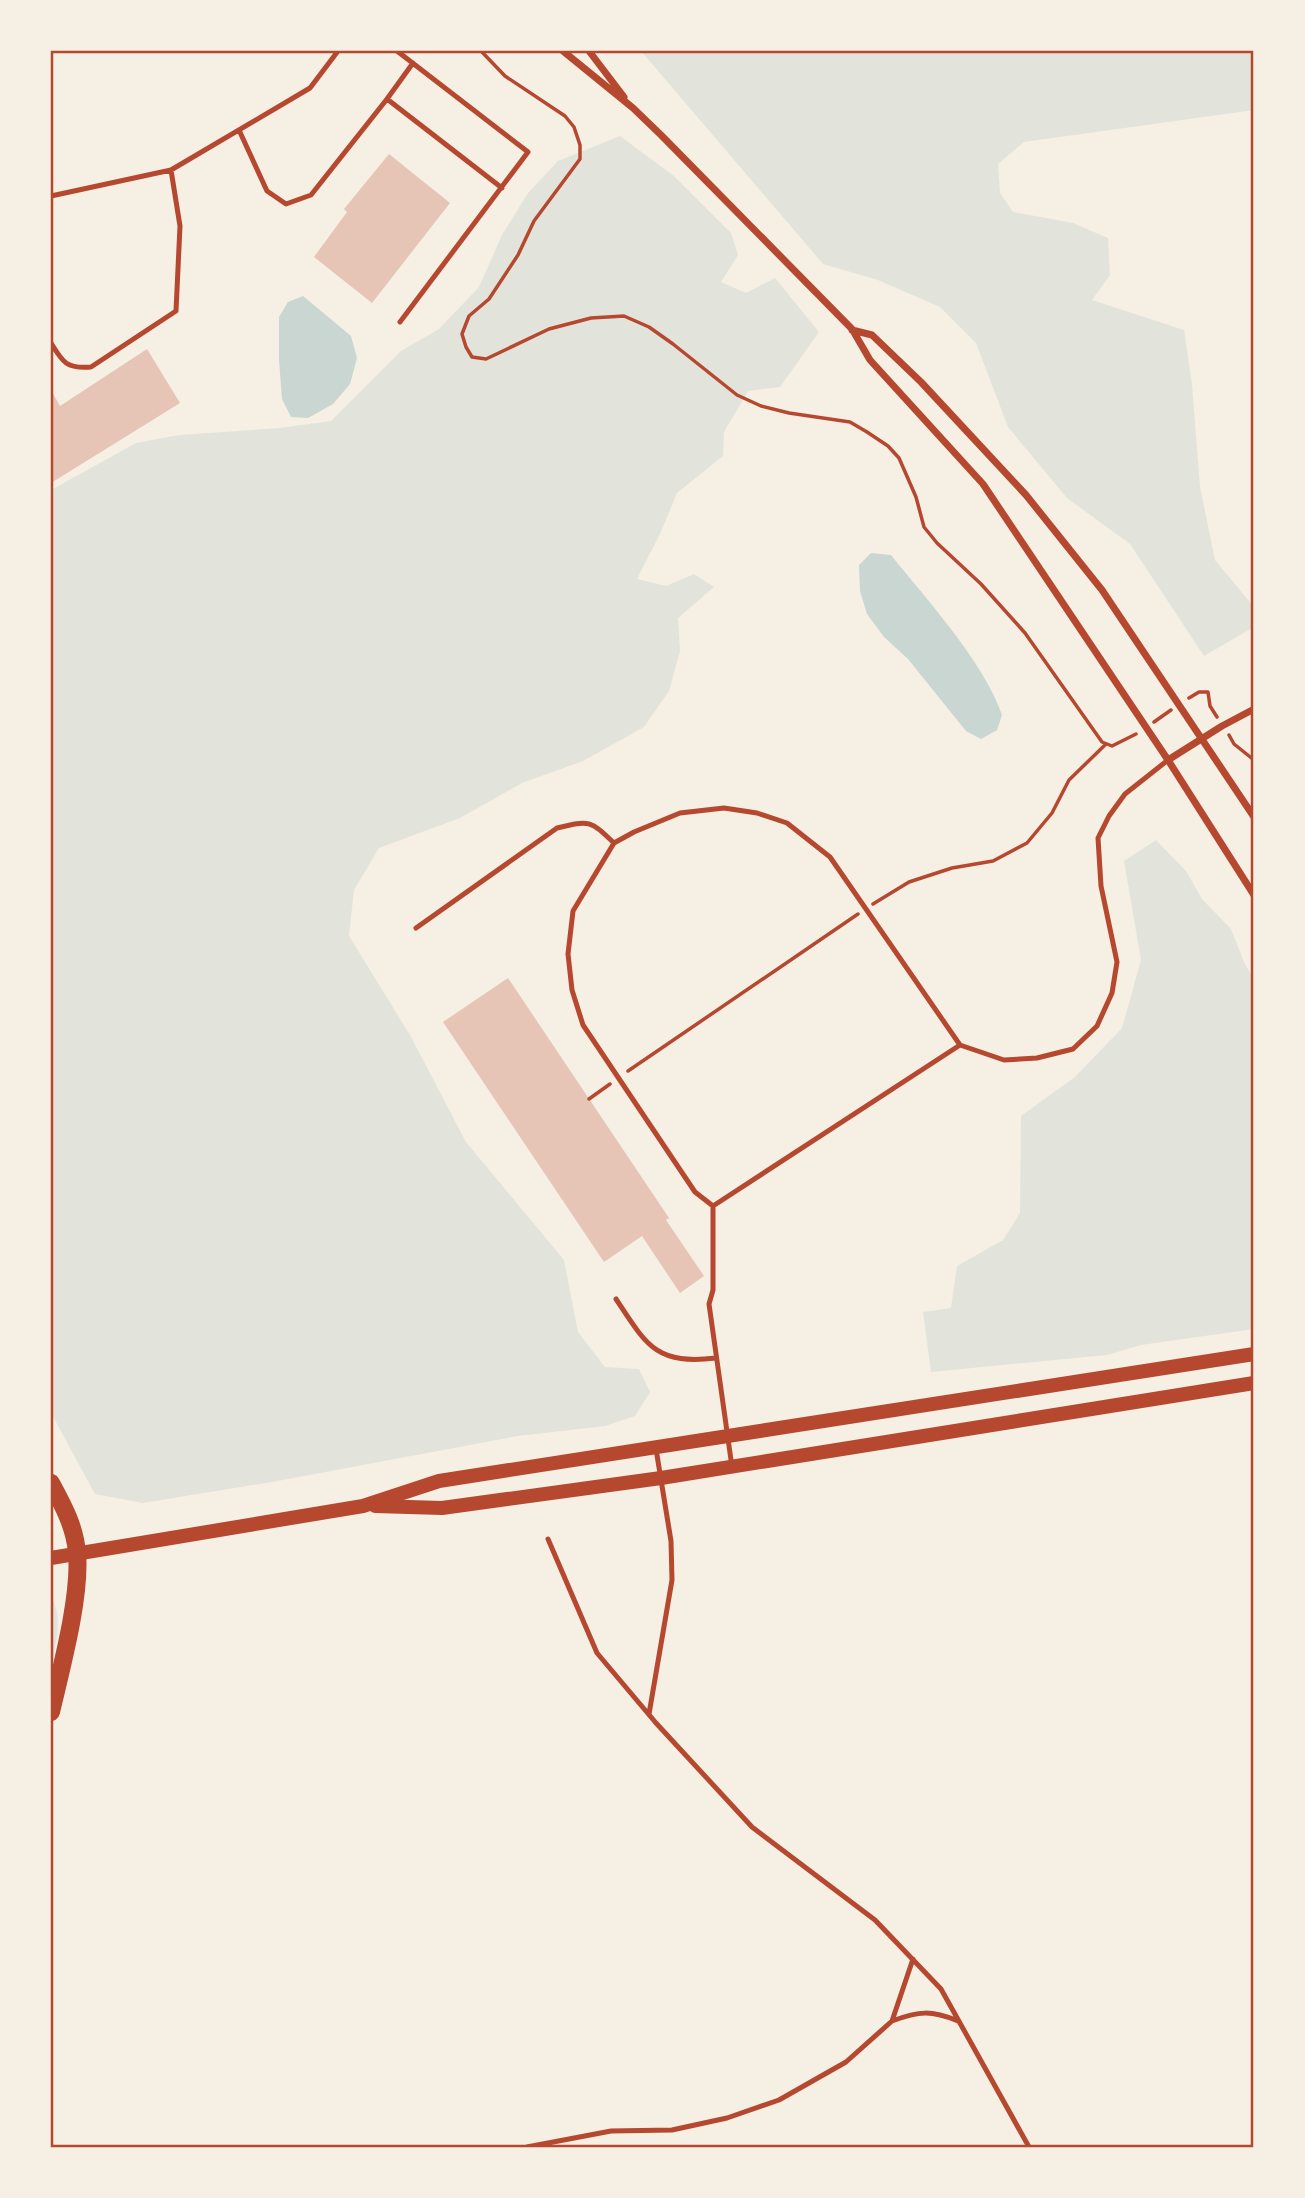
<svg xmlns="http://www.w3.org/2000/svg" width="1305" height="2198" font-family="'Sofia Sans Condensed',sans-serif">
  <rect width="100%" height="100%" fill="#f6efe4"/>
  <path fill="#e2e4dc" d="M641,51H1254V110L1024,142L998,164L1000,193L1013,212L1073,223L1108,238L1110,275L1092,300L1184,330L1192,384L1200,487L1215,560L1254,607V627L1204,656L1130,544L1067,498L1008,427L976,343L940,307L878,280L823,264Z
    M620,136L674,176L731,233L738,255L721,282L746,293L775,278L819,332L780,387L748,391L724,432L723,456L677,493L660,534L637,579L666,586L694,574L714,587L678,618L680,651L669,691L644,727L583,761L522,783L460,818L379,848L354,890L349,936L410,1035L466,1142L564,1260L578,1332L605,1367L639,1369L650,1392L635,1416L605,1426L518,1436L272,1482L143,1503L95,1494L51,1413V490L136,443L179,435L280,428L331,421L401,351L439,329L479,287L502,235L528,193L558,161Z
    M1156,840L1186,871L1202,899L1231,929L1244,962L1254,980V1329L1141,1345L1107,1355L931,1372L923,1312L951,1308L957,1266L1003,1240L1020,1213L1021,1116L1075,1077L1122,1028L1141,960L1124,861Z
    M51,1597C64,1617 55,1646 51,1667Z"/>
  <path fill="#c9d6d2" d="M303,296L351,336L357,358L350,384L333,404L308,418L291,417L282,399L279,360V317L288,302Z
    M871,553L891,555C927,600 984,662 1002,715L997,730L981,739L966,731L908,659L884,637L867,614L860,591L859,565Z"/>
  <path fill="#e6c5b7" d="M389,154L450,203L372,303L314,257L347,212L344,209Z
    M147,349L180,403L51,483V390L60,406Z
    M508,978L669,1218L666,1220L704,1276L680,1293L642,1236L604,1262L443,1022Z"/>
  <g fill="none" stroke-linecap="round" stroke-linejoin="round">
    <path stroke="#b5482f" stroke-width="3.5" d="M481,51L505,76L565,116L574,127L580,145V159L534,221L518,255L489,299L469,316L462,334L466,347L472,357L486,359L549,329L591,318L624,316L649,327L673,344L737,395L761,406L789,413L850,422L867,432L888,446L899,458L916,497L924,527L937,543L981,584L1025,633L1102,742L1112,746L1136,734
      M1189,698L1199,692H1208L1210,706L1217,717
      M1154,722L1171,710
      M1229,735L1234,744L1254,760
      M873,904L909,882L952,868L993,861L1027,843L1052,813L1069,780L1106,744
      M628,1071L858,914
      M589,1099L610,1084"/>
    <path stroke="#b5482f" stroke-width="5" d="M397,51L528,152L400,322
      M387,99L413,63
      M239,130L267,191L286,204L311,195L387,99L502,188
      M51,196L171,170L310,88L338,51
      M51,343C63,363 67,369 91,367L176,311L180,226L171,170
      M416,928L557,828C590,820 590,820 614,843
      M960,1045L830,857L787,823L757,813L724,808L680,813L634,832L614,843L573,911L568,954L572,990L583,1025L695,1192L713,1206L960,1045L1004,1060L1037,1058L1073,1049L1097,1026L1112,993L1117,962L1101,886L1098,838L1109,816L1125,794L1168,760
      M713,1206V1290L709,1304L732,1467
      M616,1299C647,1346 656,1365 716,1358
      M548,1539L597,1653L656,1723L752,1827L875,1920L941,1989L1029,2147
      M649,1714L672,1580L671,1541L656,1449
      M892,2021C919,2011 931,2010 958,2021
      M527,2147L611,2131L672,2130L727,2118L779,2100L846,2062L892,2021L913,1959"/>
    <path stroke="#b5482f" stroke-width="7" d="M563,51L633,108L661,135L852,329L870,360L983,484L1168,760L1254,895
      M589,51L624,97
      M852,330L872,335L921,382L1026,495L1102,590L1254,817
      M1168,760L1222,726L1254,709"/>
    <path stroke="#b5482f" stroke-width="14" d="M375,1506L442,1508L661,1478L1254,1383
      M51,1558L363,1506L439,1481L1254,1354"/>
    <path stroke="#b5482f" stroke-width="18" d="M51,1483C63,1505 75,1527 77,1553C81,1596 61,1669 51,1712"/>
  </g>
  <rect width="1305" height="2198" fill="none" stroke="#f6efe4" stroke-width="105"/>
  <rect x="52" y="52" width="1200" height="2094" fill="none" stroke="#b5482f" stroke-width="2.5"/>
</svg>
